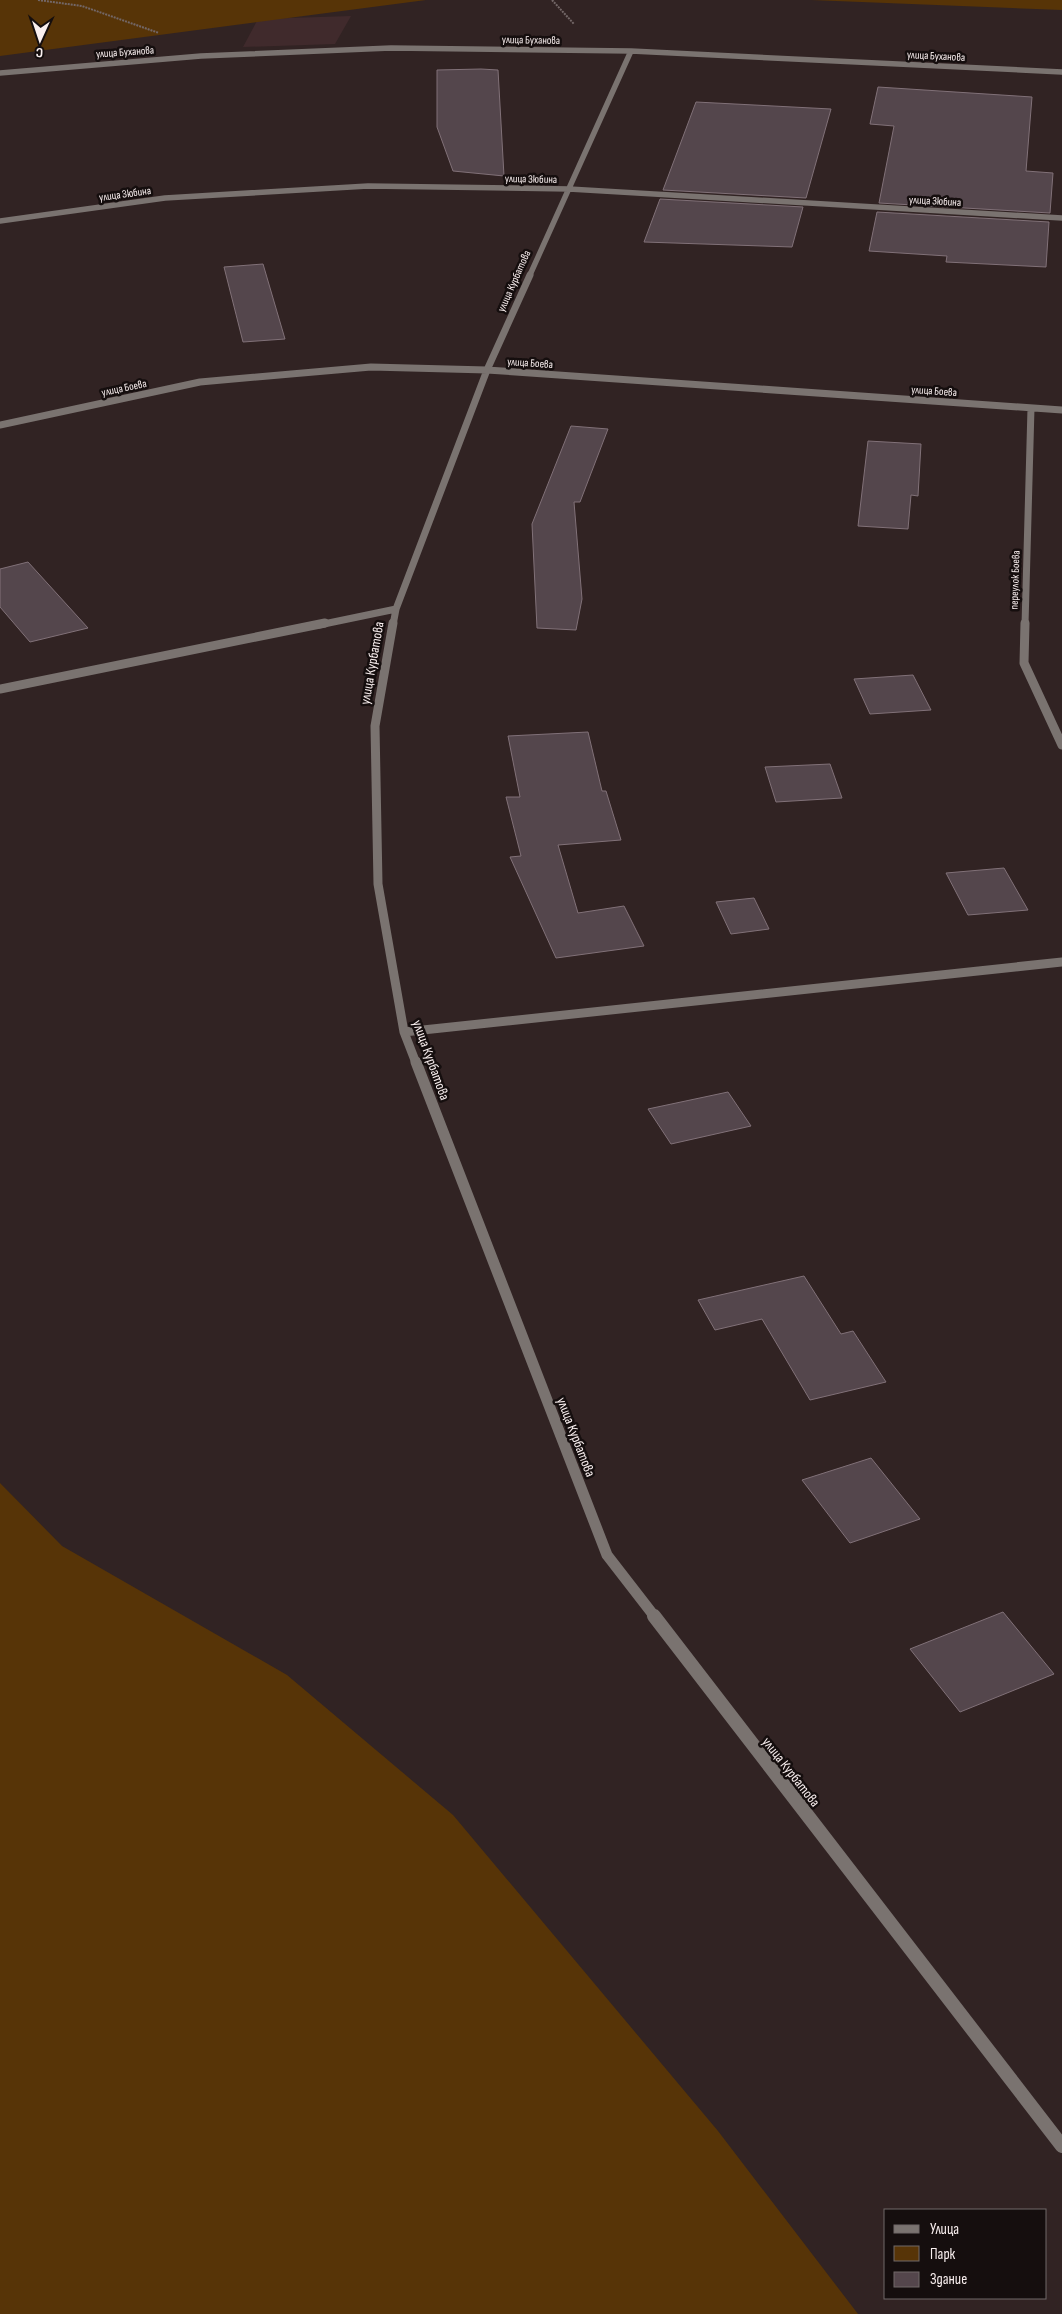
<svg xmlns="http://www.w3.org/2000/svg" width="1062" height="2314" font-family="'Sofia Sans Condensed',sans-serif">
  <rect width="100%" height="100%" fill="#312323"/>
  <path fill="#402a2c" d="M351,16L335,44L243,47L258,19Z"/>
  <path fill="#573407" d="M0,0H426L0,56Z
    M811,0H1062V10Z
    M0,1483L62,1546L287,1675L453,1815L718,2131L858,2314H0Z"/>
  <path fill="#54464c" stroke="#817178" d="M481,69L498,70L504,176L453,171L437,127V70Z
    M878,87L1032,97L1026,171L1053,173L1050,213L879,203L894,126L870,124Z
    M696,102L831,109L806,198L663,190Z
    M660,199L803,207L792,247L644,242Z
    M877,212L1049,222L1046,267L946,262L947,256L869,251Z
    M263,264L285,339L243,342L224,267Z
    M571,426L608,429L580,502H574L582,599L576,630L537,628L532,524Z
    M868,441L921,444L918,496L911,495L908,529L858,526Z
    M28,562L88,628L30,642L0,607V569Z
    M913,675L931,710L870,714L854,679Z
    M588,732L602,791H606L621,840L558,845L578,913L624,906L644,946L556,958L510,857L521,856L506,797H520L508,736Z
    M830,764L842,798L776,802L765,767Z
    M1004,868L1028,910L968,915L946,873Z
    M754,898L769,929L731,934L716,902Z
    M728,1092L751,1126L671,1144L648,1109Z
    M804,1276L841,1334L853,1331L886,1382L810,1400L762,1319L715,1330L698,1300Z
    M871,1458L920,1519L850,1543L802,1480Z
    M1003,1612L1054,1674L960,1712L910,1649Z"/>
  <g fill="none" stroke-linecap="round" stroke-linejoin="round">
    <path stroke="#736767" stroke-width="2" stroke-dasharray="2 1" stroke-linecap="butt" d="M38,0L82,6L159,33
      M552,0L574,24"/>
    <path stroke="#7a7370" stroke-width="5.5" d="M0,73L201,56L391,48L631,51L1062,72
      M0,221L165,198L368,186L569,189L1062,218
      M529,277L631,51"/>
    <path stroke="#7a7370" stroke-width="7" d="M0,425L200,382L371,367L487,370L1062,410
      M319,625L396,609
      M393,625L396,609L487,370L530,275
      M1025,625L1031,408"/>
    <path stroke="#7a7370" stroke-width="9" d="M393,623L375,726L378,884L404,1032L416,1063
      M1025,623L1024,663L1062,745
      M0,689L325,623
      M404,1032L1062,962"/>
    <path stroke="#7a7370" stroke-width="11" d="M416,1062L607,1555L655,1617"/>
    <path stroke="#7a7370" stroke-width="14" d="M654,1616L1062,2146"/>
  </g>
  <g text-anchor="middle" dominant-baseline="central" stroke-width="5" stroke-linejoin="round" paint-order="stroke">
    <g font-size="11" fill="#f9efef" stroke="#150e0e">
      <text transform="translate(531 40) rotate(1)">улица Буханова</text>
      <text transform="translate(125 52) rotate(-4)">улица Буханова</text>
      <text transform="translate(936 56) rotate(3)">улица Буханова</text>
      <text transform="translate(531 179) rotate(1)">улица Зюбина</text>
      <text transform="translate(125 194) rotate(-8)">улица Зюбина</text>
      <text transform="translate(935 201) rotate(3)">улица Зюбина</text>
      <text transform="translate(514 281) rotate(-66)">улица Курбатова</text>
      <text transform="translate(530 363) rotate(4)">улица Боева</text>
      <text transform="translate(124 388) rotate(-12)">улица Боева</text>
      <text transform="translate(934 391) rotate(4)">улица Боева</text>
      <text transform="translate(1015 580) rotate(-88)">переулок Боева</text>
    </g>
    <g font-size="14" fill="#f9efef" stroke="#150e0e">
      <text transform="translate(372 663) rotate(-80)">улица Курбатова</text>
      <text transform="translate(431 1060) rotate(70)">улица Курбатова</text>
      <text transform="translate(576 1437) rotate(69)">улица Курбатова</text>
      <text transform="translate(791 1772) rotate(52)">улица Курбатова</text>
    </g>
  </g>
  <rect x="884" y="2209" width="162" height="90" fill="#150e0e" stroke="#706868"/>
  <rect x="894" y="2225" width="25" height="8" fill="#7a7370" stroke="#706868"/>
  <text x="930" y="2234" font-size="15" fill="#f9efef">Улица</text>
  <rect x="894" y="2246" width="25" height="15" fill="#573407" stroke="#706868"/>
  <text x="930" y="2259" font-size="15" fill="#f9efef">Парк</text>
  <rect x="894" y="2272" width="25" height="15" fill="#54464c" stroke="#706868"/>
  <text x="930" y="2284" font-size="15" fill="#f9efef">Здание</text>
  <g transform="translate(40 40) rotate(183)" stroke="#150e0e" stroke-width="4" paint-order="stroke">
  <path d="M0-4L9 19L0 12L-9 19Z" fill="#f9efef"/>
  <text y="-8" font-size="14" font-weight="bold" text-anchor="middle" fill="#f9efef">С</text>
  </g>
</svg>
